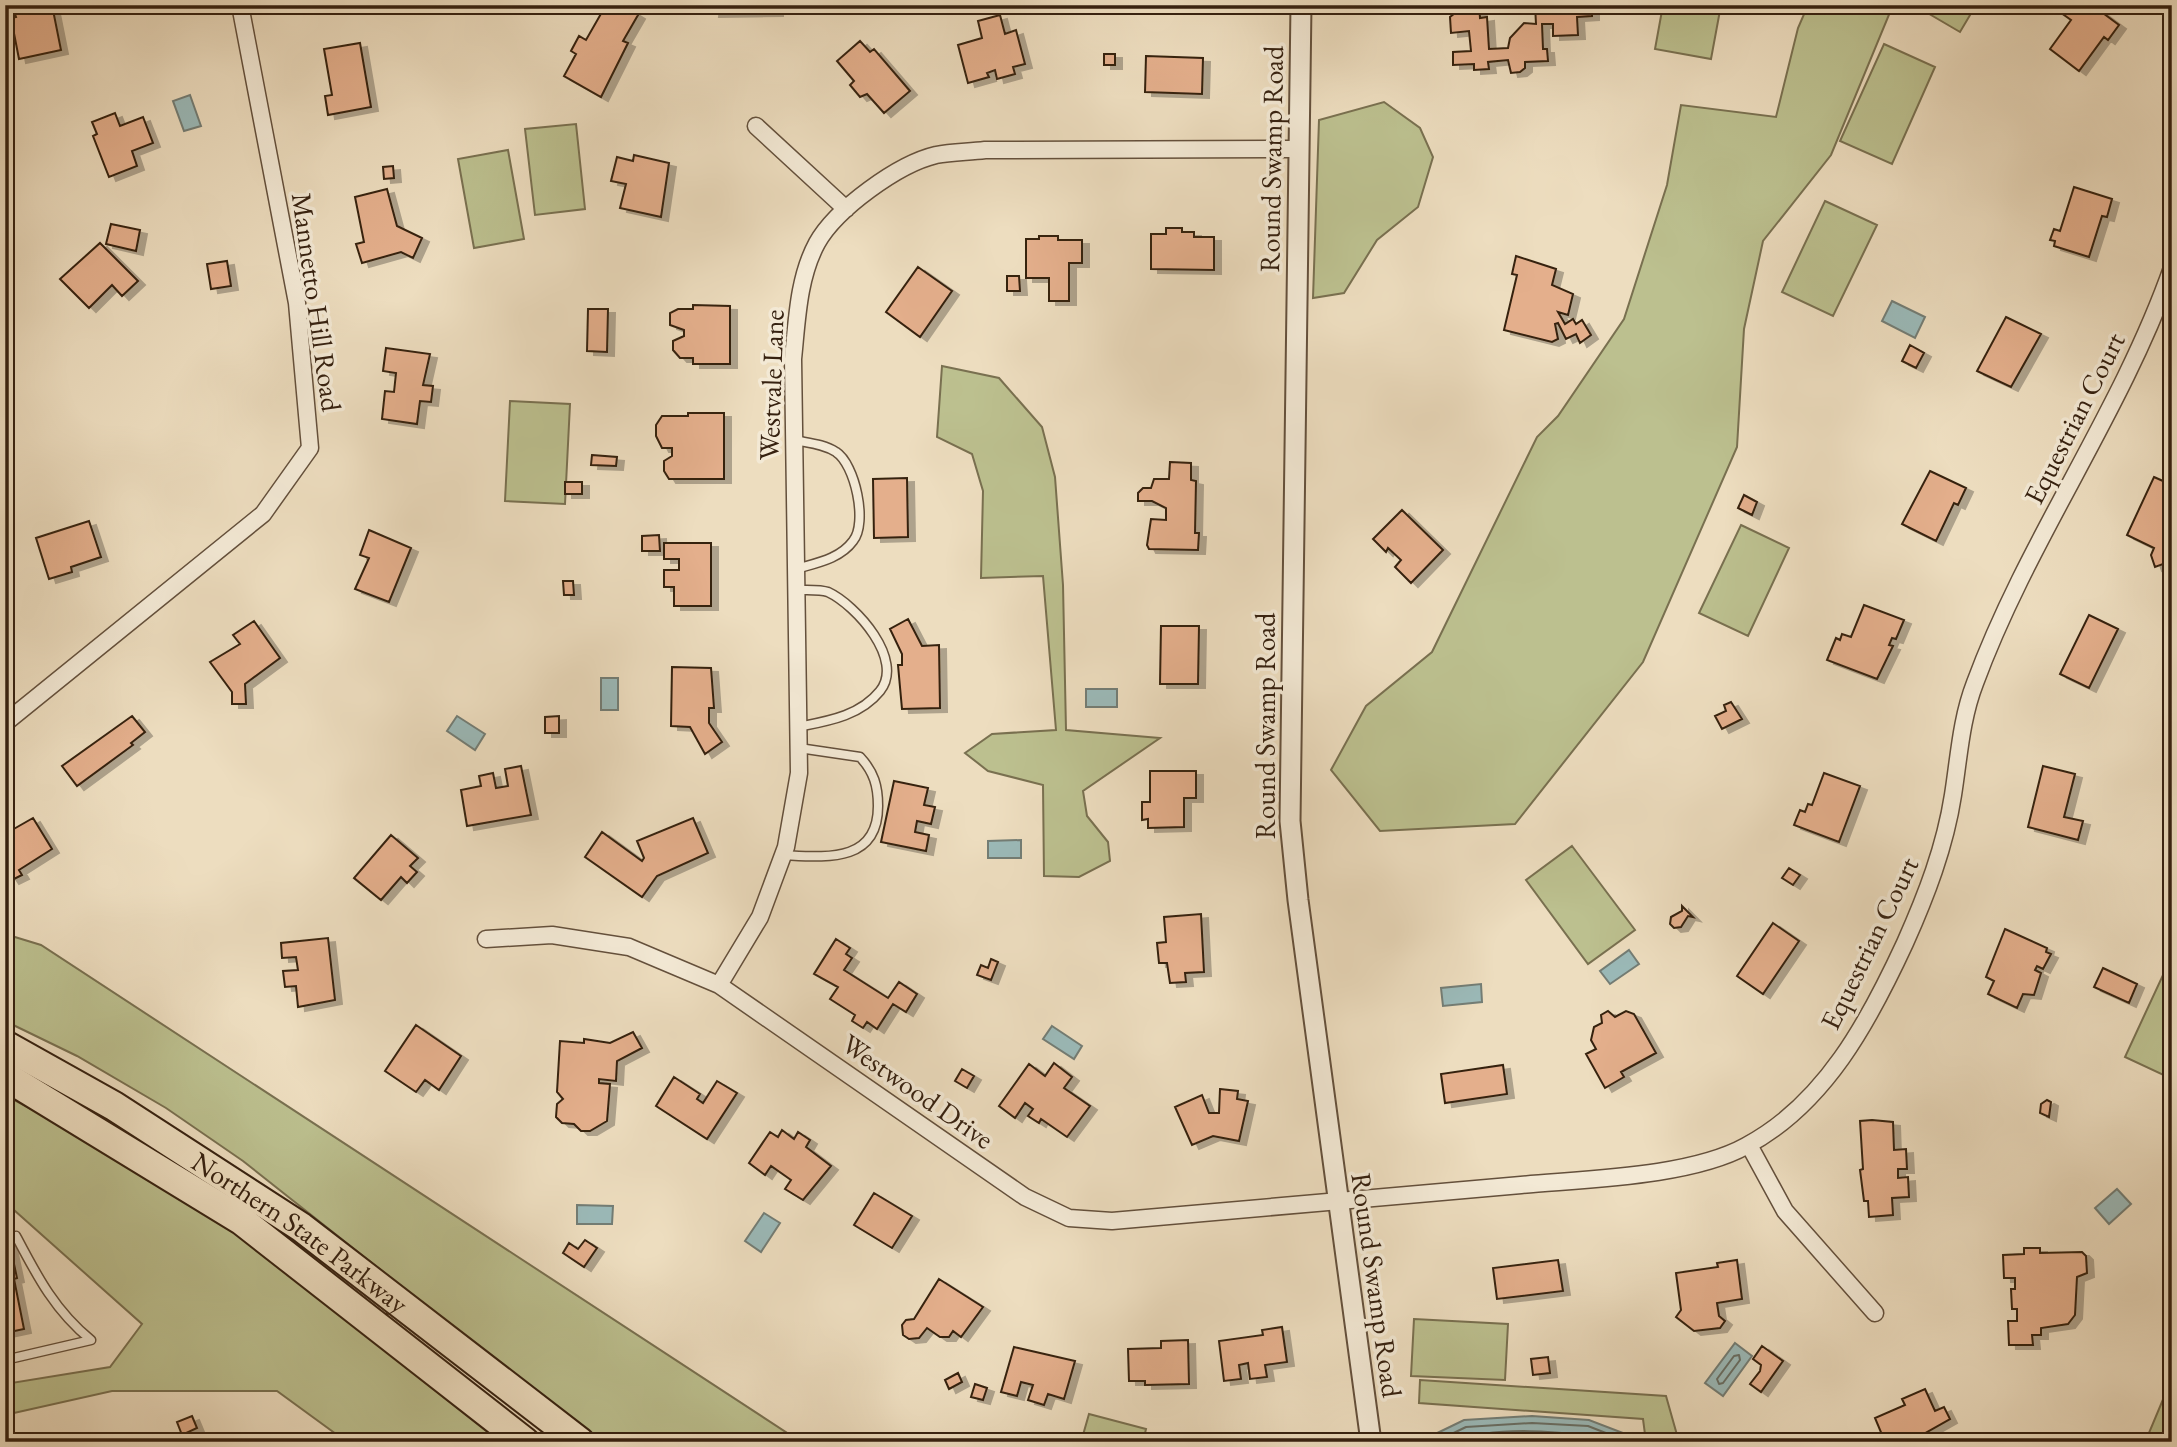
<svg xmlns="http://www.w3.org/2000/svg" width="2177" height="1447" font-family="'EB Garamond',serif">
  <defs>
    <filter id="shadow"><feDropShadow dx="7" dy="4" stdDeviation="0" flood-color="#0004"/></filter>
  </defs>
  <rect width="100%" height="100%" fill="#edddbf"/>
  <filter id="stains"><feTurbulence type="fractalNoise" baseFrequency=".00286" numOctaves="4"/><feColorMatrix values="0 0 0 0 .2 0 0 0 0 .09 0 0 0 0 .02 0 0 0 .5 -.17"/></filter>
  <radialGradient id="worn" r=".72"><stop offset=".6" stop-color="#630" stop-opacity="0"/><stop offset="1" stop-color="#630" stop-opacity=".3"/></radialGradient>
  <path fill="#bcc08f" stroke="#797050" stroke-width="2" d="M1663,5H1721L1711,59L1655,49Z
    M1808,5H1893L1831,155L1763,241L1744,329L1737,447L1643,662L1515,824L1380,831L1331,770L1366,706L1432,652L1537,437L1558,416L1624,319L1667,185L1681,105L1776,117L1798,28Z
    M1914,5H1976L1960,32Z
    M1884,44L1935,67L1892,164L1840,141Z
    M1384,102L1420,128L1433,157L1418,207L1377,240L1344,293L1313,298L1319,120Z
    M576,124L585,209L535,215L525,129Z
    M508,150L524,239L474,248L458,159Z
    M1825,201L1877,225L1833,316L1782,292Z
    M942,366L999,378L1042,427L1055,477L1063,585L1066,730L1160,738L1083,791L1087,816L1108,842L1110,861L1079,877L1044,876L1043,785L988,771L965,753L992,734L1056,730L1043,576L981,578L983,491L972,454L937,437Z
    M510,401L570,404L565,504L505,501Z
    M1741,525L1789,548L1748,636L1699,613Z
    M1572,846L1635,930L1588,964L1526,880Z
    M5,934L41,945L801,1442H598L243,1161L166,1108L77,1056L5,1021Z
    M2163,975L2172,979V1079L2125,1057Z
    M5,1095L78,1134L247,1241L500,1442H347L277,1391H112L5,1415V1384L110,1367L142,1324L5,1202Z
    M1414,1319L1508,1324L1505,1380L1411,1376Z
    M2172,1378V1442H2120L2149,1433Z
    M1420,1380L1666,1396L1679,1442H1646L1643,1419L1419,1403Z
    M1089,1414L1146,1429L1143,1442H1081Z"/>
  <path fill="#9bbab9" stroke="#737d75" stroke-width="2" d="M190,95L201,126L184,131L173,101Z
    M1892,301L1925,317L1915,338L1882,321Z
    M601,678H618V710H601Z
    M1086,689H1117V707H1086Z
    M457,716L485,734L475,750L447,731Z
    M1021,840V858H988V841Z
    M1629,950L1639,964L1610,984L1600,971Z
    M1481,984L1482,1002L1443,1006L1441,988Z
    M1052,1026L1082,1046L1074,1059L1043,1039Z
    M2117,1189L2131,1204L2109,1224L2095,1208Z
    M577,1205L613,1206L612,1224H577Z
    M764,1213L780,1223L761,1252L745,1241Z
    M1735,1343L1752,1356L1723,1396L1705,1383Z
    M1532,1416L1589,1420L1623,1433L1626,1442H1427V1438L1464,1420Z"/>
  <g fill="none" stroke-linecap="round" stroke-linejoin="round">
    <path stroke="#686e64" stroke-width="2" d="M1734,1356L1739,1355L1740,1360L1723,1383L1719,1384L1717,1379Z
      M1435,1442L1466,1427L1532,1423L1588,1426L1616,1437L1619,1442
      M1456,1442C1489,1426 1569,1429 1603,1442"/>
  </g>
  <path fill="#e4af8c" stroke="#362110" stroke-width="2" filter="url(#shadow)" d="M12,5H52L61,50L19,59L11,18L16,17Z
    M606,5H622L638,15L623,41L628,43L601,97L564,76L576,54L571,51L579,36L586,40Z
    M713,5H776V12L712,13Z
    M1459,5H1479L1480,18L1487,17L1489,49L1508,48L1510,38L1524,23L1536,24L1535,5H1592V16L1577,17L1578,35L1553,36V24H1542L1543,49H1547L1548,61L1525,62V68L1520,72L1511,73L1508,60L1488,62L1489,69L1474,70V64L1453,65V52L1471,51L1469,31L1451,33L1450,17L1459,10Z
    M2061,5H2092L2119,25L2108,40L2104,37L2079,71L2050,49L2071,20L2057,10Z
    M1000,15L1005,34L1016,30L1025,64L1013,67L1015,74L997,79L995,70L987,73L989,77L968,83L958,45L982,38L978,21Z
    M860,41L870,52L874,49L910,91L884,113L867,94L860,97L850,85L854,81L837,61Z
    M360,43L371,107L328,115L325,96L332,95L324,49Z
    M1104,54H1115V65H1104Z
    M1146,56L1203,58L1202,94L1145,92Z
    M115,113L120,126L143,117L153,143L132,151L137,166L109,177L93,136L97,134L92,122Z
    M634,155L669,163L661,217L620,208L626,184L611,181L617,157L633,161Z
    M393,166L394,178L384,179L383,167Z
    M2074,187L2112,199L2107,217L2102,216L2089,257L2054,246L2055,241L2050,240L2054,229L2060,231Z
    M387,189L397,226L422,238L413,258L401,252L362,263L356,244L364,242L355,197Z
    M111,224L140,230L136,251L106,244Z
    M1166,228H1182V232H1194V237H1214V270L1151,269V234H1166Z
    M1039,236H1058V240H1082V263H1069V301H1049V278H1026V239H1039Z
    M100,243L138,281L122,296L112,285L89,308L60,279Z
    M1516,256L1556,269L1552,285L1573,294L1568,315L1558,312L1565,324L1573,319L1576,324L1582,320L1591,335L1580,343L1576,334L1566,339L1558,323L1555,324L1558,339L1552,342L1504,330L1517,275L1512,274Z
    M227,261L231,286L211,289L207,264Z
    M918,267L952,291L920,337L886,312Z
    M1007,276H1019L1020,291H1007Z
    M693,305L730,306V364H693V358H680L673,350V341L684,336V330L670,325V313L678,309H693Z
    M588,309H608L607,352L587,351Z
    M2006,317L2041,334L2011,387L1977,371Z
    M1910,345L1924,353L1916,368L1902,361Z
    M386,348L430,354L423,385L433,386L431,402L420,401L417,424L382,419L385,391L394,392L396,373L383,371Z
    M688,413H724V479H669L664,471V461L672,456V448H662L656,436V425L662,416H688Z
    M592,455L617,457L616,466L591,465Z
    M1170,462L1191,463V480L1196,481L1195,533H1199L1198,550L1149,549L1147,545L1151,519L1166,520V508L1152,501H1138V493L1143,488H1151L1154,479H1169Z
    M1930,471L1966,488L1958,505L1954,503L1936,541L1902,524Z
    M2154,477L2172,485V517L2165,531L2172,534V551L2164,556L2166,563L2155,567L2151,555L2154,548L2127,535Z
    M907,478L908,537L874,538L873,479Z
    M565,482H582V494H565Z
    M1744,495L1757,502L1752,515L1738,508Z
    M1402,510L1443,550L1411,583L1395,567L1401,560L1388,548L1386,552L1373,539Z
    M89,521L101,557L71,567L72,572L49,579L36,538Z
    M369,530L411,548L389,602L355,589L369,558L360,555Z
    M659,535L660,551H642V536Z
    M664,543H711V606H674V587H664V570H679V559H664Z
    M563,581H573L574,595H564Z
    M1864,605L1904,620L1896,639L1892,638L1889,645L1893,646L1877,679L1827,660L1836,638L1840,640L1842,634L1851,637Z
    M2089,615L2118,629L2089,688L2060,674Z
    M908,619L922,646L939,645L940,708L902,709L898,665H902V654L890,629Z
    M254,621L280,658L245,684L246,704H232V692L210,662L240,644L233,635Z
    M1161,626H1199L1198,684H1160Z
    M672,667L711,668L714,708H709V723L722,742L705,754L690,727L671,726Z
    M1731,702L1742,719L1722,729L1715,716L1726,711L1724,705Z
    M132,716L145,732L131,743L133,745L77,786L62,766Z
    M559,716V733H545V717Z
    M521,766L531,815L467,826L461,790L481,786L479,776L493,773L496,788L508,786L505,769Z
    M2043,766L2075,774L2064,817L2083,821L2078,840L2028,827Z
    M1150,771H1196V798H1184V827L1148,828V819L1142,820V802H1150Z
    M1824,773L1860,786L1839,842L1794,825L1800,810L1805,812L1808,804L1812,805Z
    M894,781L928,788L924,805L935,807L931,824L917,821L915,832L929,835L926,851L881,842Z
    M33,818L52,849L19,870L22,875L12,880L8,874L5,876V834Z
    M693,818L708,853L657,876L642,897L585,857L602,832L642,861L644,858L637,841Z
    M391,835L418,858L410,866L417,872L407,883L401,877L381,900L354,878Z
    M1789,868L1800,875L1793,885L1782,878Z
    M1682,906L1693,917L1688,916L1681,927L1674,928L1670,924L1671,917L1682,911Z
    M1201,914L1204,972L1185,973L1186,982L1170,983L1167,963H1159L1157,943L1166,942L1164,917Z
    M1773,923L1799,941L1763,994L1737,976Z
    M2005,929L2047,948L2046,952L2051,954L2043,969L2037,966L2035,970L2041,973L2034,995L2023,994L2017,1008L1988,994L1994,981L1986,977Z
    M328,938L335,1000L298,1007L296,986L285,987L283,971L298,970L296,957L282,958L281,943Z
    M836,939L850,948L846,954L852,958L844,970L888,998L899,982L917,994L906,1012L893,1004L877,1029L867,1022L863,1028L852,1021L855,1015L830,999L838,987L814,974Z
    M991,959L998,962L991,980L977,975L981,965L988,968Z
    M2103,968L2137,984L2129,1003L2094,987Z
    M1608,1011L1615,1017L1626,1011L1634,1014L1656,1053L1621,1072L1624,1077L1605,1088L1586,1054L1596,1049L1591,1040L1594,1027L1602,1023L1601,1015Z
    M416,1025L461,1056L439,1090L425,1080L416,1092L385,1071Z
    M633,1032L642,1048L617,1061L616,1081L599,1079V1083L610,1084L607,1121L590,1131H581L574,1124L562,1123L556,1117L557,1104L563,1099L557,1092L560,1041L584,1043V1039L610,1043Z
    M1054,1063L1072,1077L1064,1088L1090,1106L1067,1137L1041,1119L1039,1123L1028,1116L1033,1109L1025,1103L1015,1118L999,1106L1029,1064L1045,1076Z
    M1503,1065L1507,1094L1445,1103L1441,1074Z
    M962,1069L974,1076L967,1088L955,1081Z
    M674,1077L700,1094L697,1099L703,1103L717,1081L737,1093L707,1139L656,1106Z
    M1220,1089L1238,1091L1237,1099L1248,1101L1239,1141L1213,1136L1192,1145L1175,1107L1202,1095L1209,1113H1219Z
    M2047,1100L2051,1102L2049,1117L2040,1113L2041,1104Z
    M1872,1120L1893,1122L1894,1150L1906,1149L1907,1169H1898V1178L1908,1177L1909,1197L1892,1198L1893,1215L1869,1217L1868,1201H1864L1860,1170L1863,1169L1860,1121Z
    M782,1130L794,1139L798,1132L810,1140L806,1147L831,1166L803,1200L785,1189L791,1180L771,1166L765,1175L749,1163L770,1132L778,1137Z
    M874,1193L912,1216L892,1248L854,1225Z
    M5,1236H8L17,1278L14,1279L24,1329L5,1333Z
    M585,1240L597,1248L584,1267L563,1253L569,1243L578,1249Z
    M2024,1248H2040V1253L2082,1252L2086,1256L2087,1273L2077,1277L2075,1315L2068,1324L2041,1328V1335H2032L2033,1345H2009L2008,1321H2017V1309H2012L2011,1289H2015V1278H2004L2003,1255L2024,1254Z
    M1558,1260L1563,1291L1497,1299L1493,1268Z
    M1737,1260L1742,1299L1717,1303L1719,1316L1725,1321L1720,1328L1694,1331L1676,1317L1681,1310L1676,1273L1718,1267L1717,1263Z
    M939,1279L983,1307L961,1337L953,1331L949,1337H940L927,1328L919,1338L909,1339L903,1335L902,1325L906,1320L914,1319Z
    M1282,1327L1287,1362L1265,1365L1267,1377L1250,1379L1248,1363L1239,1365L1241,1379L1224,1381L1219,1341L1263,1335L1262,1330Z
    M1188,1340L1189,1384L1145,1385V1381H1129L1128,1349L1161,1348V1341Z
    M1762,1346L1783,1361L1761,1392L1750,1384L1760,1371L1761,1365L1753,1359Z
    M1014,1347L1075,1361L1064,1399L1048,1394L1044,1405L1028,1400L1033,1385L1021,1382L1017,1396L1001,1392Z
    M1548,1357L1550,1373L1533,1375L1531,1359Z
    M958,1373L962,1382L949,1389L945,1380Z
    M975,1384L987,1388L983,1400L971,1397Z
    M1925,1389L1935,1411L1944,1407L1950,1419L1911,1441L1910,1439L1885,1442L1875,1418L1905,1405L1902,1399Z
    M192,1416L197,1428L182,1435L177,1422Z"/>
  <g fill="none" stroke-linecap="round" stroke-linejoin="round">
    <g stroke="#64503c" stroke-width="11">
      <path id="service" d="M794,440C808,443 824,444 836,452C855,464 868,523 853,541C840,559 816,563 796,569
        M796,590C806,590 820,589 828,592C856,605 905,660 880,691C860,716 828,721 798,727
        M783,855C824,857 878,864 878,806C878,786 874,772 860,757L799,748
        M5,1360L91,1340C55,1311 37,1276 16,1236"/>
    </g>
    <g stroke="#64503c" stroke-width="19">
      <path id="minor" d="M756,126L846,209
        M5,723L263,514L310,448L297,303L240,5
        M486,939L552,935L629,947L719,985L1025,1197L1069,1218L1112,1221C1248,1209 1385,1197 1521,1185C1585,1179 1690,1177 1746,1146C1825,1104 1869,1021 1905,943C1926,896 1945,847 1953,795C1959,757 1961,719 1975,683C2028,539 2121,413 2172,268
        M719,985L760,917L786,847L799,773L793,359C797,321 798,278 817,243C836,209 898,164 936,155C952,152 969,152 985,150L1299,149
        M1749,1145L1785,1211L1875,1313"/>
    </g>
    <g stroke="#64503c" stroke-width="23">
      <path id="tertiary" d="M1301,5L1290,821L1298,900L1371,1442"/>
    </g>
    <g stroke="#362110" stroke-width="32">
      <g id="motorway">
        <path id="s1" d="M5,1045L114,1106L301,1227L580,1442"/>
        <path d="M5,1076L241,1220L525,1442"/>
      </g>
    </g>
    <use href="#service" stroke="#f3e9d5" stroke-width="8"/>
    <use href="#minor" stroke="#f3e9d5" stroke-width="16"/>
    <use href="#tertiary" stroke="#f3e9d5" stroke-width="19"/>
    <use href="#motorway" stroke="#edddbf" stroke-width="28"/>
  </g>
  <g text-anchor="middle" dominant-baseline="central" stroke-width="7" stroke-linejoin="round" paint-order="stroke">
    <g font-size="28" fill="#362110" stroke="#f3e9d5">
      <text transform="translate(1271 159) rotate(-89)">Round Swamp Road</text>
      <text transform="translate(317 302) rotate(82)">Mannetto Hill Road</text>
      <text transform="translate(771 385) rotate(-88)">Westvale Lane</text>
      <text transform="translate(2074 418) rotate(-63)">Equestrian Court</text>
      <text transform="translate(1265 726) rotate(-90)">Round Swamp Road</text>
      <text transform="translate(1869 943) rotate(-64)">Equestrian Court</text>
      <text transform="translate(918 1091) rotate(35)">Westwood Drive</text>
      <text stroke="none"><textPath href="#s1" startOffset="350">Northern State Parkway</textPath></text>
      <text transform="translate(1377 1285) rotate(82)">Round Swamp Road</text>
    </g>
  </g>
  <rect width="2177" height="1447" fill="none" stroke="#edddbf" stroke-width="28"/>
  <rect x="7" y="7" width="2163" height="1433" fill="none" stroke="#362110" stroke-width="3.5"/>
  <rect x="14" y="14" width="2149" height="1419" fill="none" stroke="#362110" stroke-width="2"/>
  <rect width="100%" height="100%" filter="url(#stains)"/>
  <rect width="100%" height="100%" fill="url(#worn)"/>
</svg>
